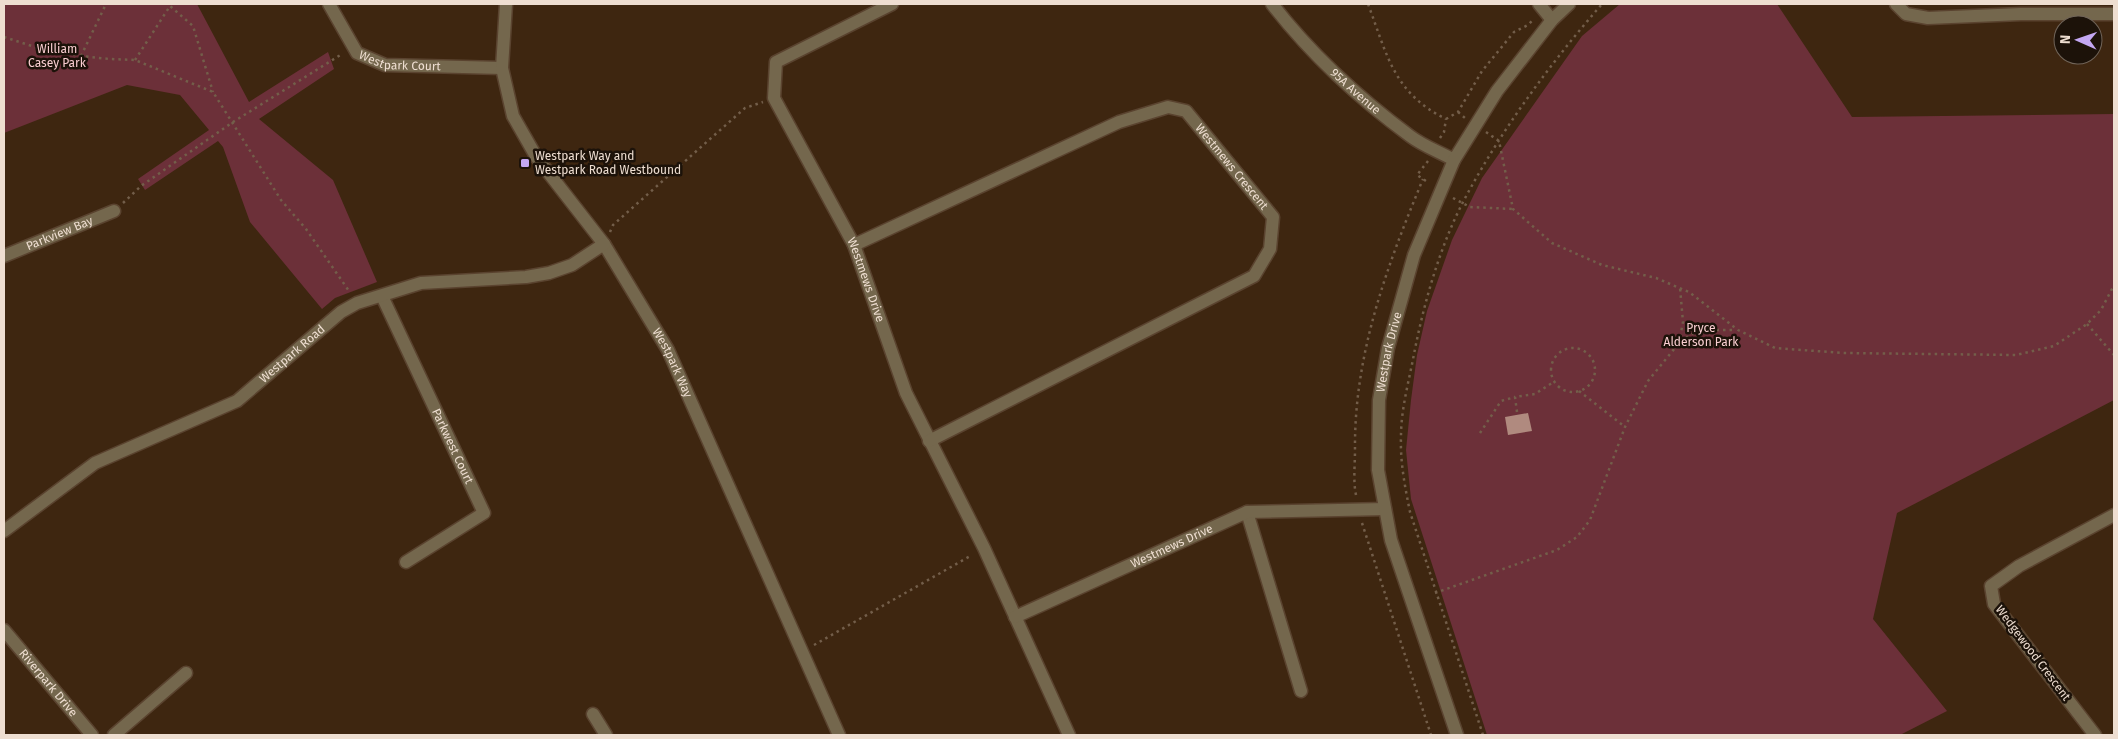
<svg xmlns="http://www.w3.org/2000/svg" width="2118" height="739" font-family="'Fira Sans',sans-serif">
  <rect width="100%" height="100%" fill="#3e2610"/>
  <path fill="#6c3039" d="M4,4H197L249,102L328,52L334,69L259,119L333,180L377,282L335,298L322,309L250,222L223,147L218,141L145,190L138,179L209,130L180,95L127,85L4,133Z
    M1620,4H1777L1852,117L2114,114V400L1897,513L1873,619L1947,711L1900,735H1487L1411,499L1406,450L1411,400L1417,355L1427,311L1452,240L1482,178L1582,36Z"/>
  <path fill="#b08a7f" d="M1528,413L1532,431L1508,435L1505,417Z"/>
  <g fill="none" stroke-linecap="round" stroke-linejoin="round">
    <g stroke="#5a432f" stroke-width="15">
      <g id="minor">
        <path id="s1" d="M329,4L357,53L385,65L502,68"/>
        <path id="s2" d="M506,4L502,68L513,116L537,158L604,244L668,350L839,735"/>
        <path id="s3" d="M892,4L776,62L774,98L854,245L906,393L984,548L1069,735"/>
        <path id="s4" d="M1272,4C1310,53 1360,99 1410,136C1423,146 1440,152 1454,160"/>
        <path d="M1539,4L1552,20"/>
        <path d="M1896,4L1906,14L1928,18L2021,14H2114"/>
        <path id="s5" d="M854,245L1119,122L1168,107L1186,111L1273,217L1270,249L1254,276L929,441"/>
        <path id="s6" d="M4,256L114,211"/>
        <path id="s7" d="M382,296L484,513L406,562"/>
        <path d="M1247,512L1301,691"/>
        <path id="s8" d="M4,531L95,463L237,401L341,312L357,303L421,283L526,277L549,273L572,265L604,244"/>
        <path id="s9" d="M1015,617L1247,512L1385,509"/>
        <path id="s10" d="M4,630L92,735"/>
        <path d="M593,714L606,735"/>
        <path d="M114,735L186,673"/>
        <path id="s11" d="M1457,735L1391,540L1378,470L1379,400L1388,348L1414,255L1454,160L1497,91L1552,20L1569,4"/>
        <path d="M2095,735L1994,604L1991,586L2019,566L2114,515"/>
      </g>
    </g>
    <path stroke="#735e4a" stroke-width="2.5" stroke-dasharray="2.5 4" stroke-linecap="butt" d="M1368,4C1387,54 1393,93 1446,119
      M4,37L38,48L81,56L109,59L135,60L213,92L281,200L306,229L349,291
      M81,56L106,4
      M135,60L170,6L193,26L213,92
      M1458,112L1465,118
      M1446,119L1458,112L1482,71L1514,32L1528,25L1534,19
      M1486,132L1499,141L1513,209L1552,243L1602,265L1656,278L1689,292L1738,330L1775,348L1843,353L2016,355L2054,346L2087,324L2101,310L2114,285
      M1440,138L1444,132L1446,119
      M1428,161L1417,175L1429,183
      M1453,198L1470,207L1513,209
      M123,203L141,186L233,122L342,54
      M610,232L613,225L745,108L763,102
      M2087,324L2114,355
      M1679,343L1683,322L1680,288
      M1551 370a22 22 0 1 1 44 0a22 22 0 1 1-44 0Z
      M1579,391L1625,427
      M1517,412L1515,397L1535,394L1555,381
      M1480,433L1501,401L1515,397
      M1356,495C1353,481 1355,465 1355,450C1354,354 1387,266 1423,179
      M1362,523L1431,735
      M1435,593L1557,550L1577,537L1590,520L1625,427L1648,381L1679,343L1698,330H1736
      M814,645L972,555
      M1483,735L1410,512C1405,487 1400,462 1401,436C1401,409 1409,381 1414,354C1424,303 1439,249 1463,202C1501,130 1549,65 1602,4"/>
    <use href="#minor" stroke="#74674d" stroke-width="12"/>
  </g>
  <rect fill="#c3a7f2" stroke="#1c1209" stroke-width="2" x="520" y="158" width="10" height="10" rx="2.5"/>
  <g text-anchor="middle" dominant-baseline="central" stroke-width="5" stroke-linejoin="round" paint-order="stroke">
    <g font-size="12" fill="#faced1" stroke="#1c1209">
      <text x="57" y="49">William<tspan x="57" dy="14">Casey Park</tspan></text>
      <text x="1701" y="328">Pryce<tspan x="1701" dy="14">Alderson Park</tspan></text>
    </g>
    <g font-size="12" fill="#eeded1" stroke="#1c1209">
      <text stroke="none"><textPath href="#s1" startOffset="101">Westpark Court</textPath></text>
      <text stroke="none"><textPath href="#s4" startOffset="121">95A Avenue</textPath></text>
      <text stroke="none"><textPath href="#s5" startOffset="434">Westmews Crescent</textPath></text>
      <text stroke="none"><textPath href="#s6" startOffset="60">Parkview Bay</textPath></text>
      <text stroke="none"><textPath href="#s3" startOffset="370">Westmews Drive</textPath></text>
      <text stroke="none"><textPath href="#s11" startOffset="396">Westpark Drive</textPath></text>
      <text stroke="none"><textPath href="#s8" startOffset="341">Westpark Road</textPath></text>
      <text stroke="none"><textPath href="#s2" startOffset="408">Westpark Way</textPath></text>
      <text stroke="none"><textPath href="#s7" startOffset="166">Parkwest Court</textPath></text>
      <text stroke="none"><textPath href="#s9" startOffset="172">Westmews Drive</textPath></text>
      <text transform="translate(2033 653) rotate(53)">Wedgewood Crescent</text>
      <text stroke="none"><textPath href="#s10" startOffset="69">Riverpark Drive</textPath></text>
    </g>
    <g font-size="12" fill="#eeded1" stroke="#1c1209" text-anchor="start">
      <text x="535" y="156">Westpark Way and<tspan x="535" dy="14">Westpark Road Westbound</tspan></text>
    </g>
  </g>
  <rect width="2118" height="739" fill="none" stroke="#eeded1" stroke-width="10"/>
  <g transform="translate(2078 40) rotate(272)"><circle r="24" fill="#1c1209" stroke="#706459"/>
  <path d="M0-4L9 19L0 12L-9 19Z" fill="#c3a7f2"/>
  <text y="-8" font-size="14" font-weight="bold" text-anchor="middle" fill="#eeded1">N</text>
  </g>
</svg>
